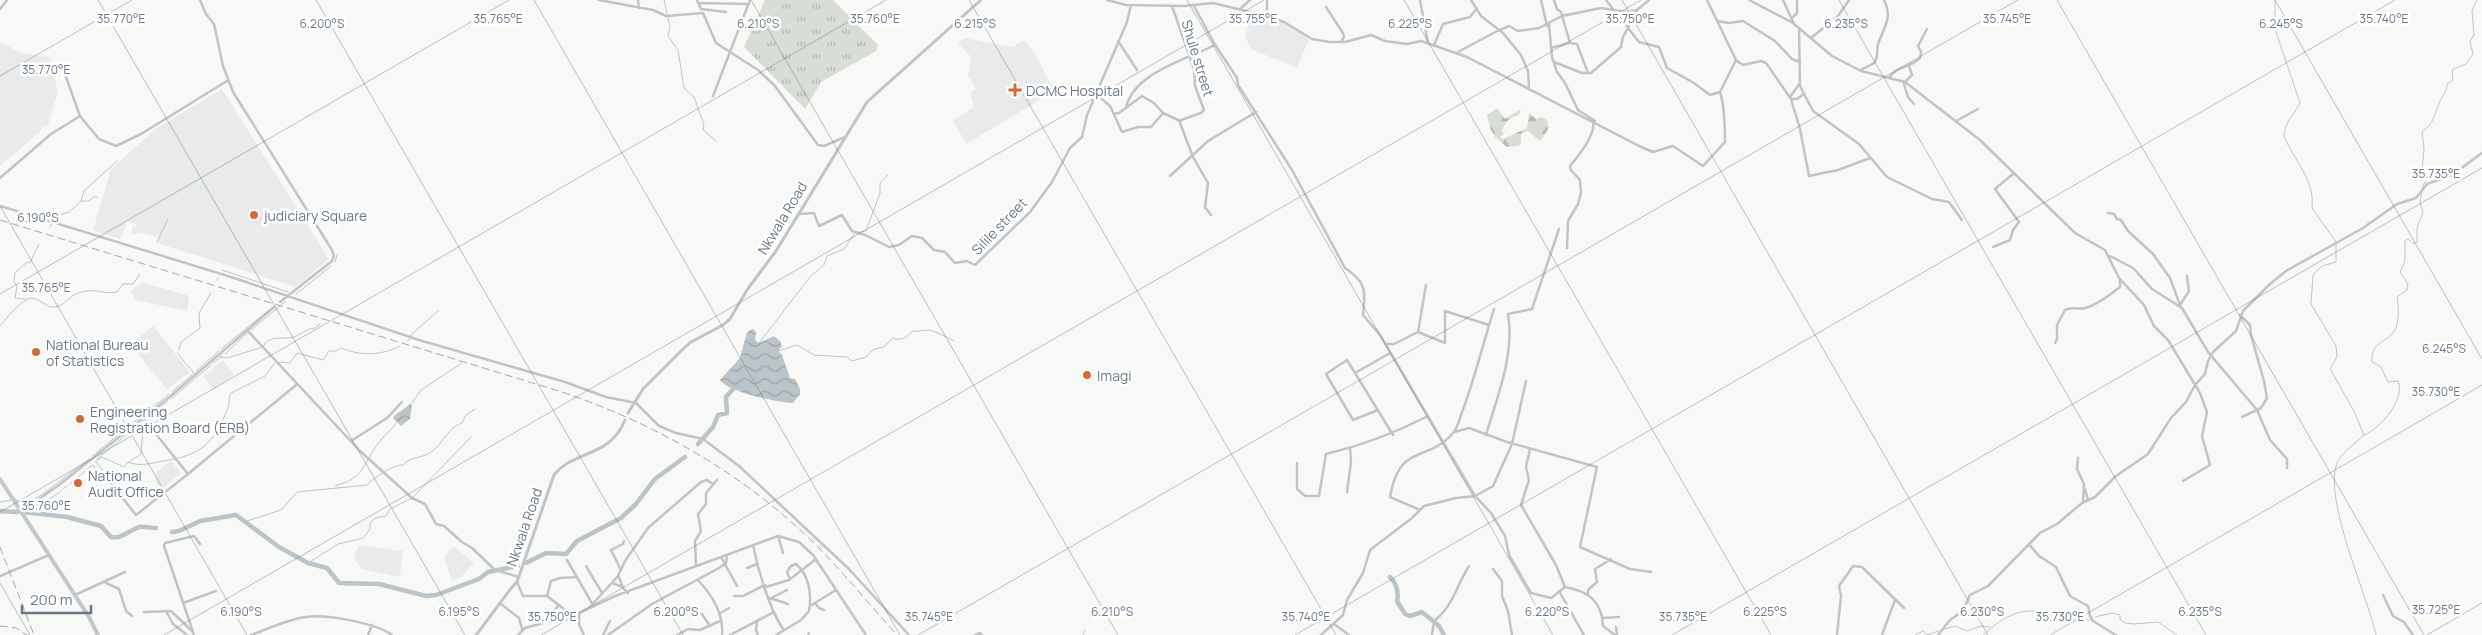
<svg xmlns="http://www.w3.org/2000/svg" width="2482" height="635" font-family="Manrope,sans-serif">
  <defs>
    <pattern id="grass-tufts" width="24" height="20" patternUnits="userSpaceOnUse" patternTransform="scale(1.25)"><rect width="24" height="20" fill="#d8ddd6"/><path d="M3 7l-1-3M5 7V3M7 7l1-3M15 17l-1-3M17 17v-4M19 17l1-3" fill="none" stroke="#b3b8b3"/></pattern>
    <pattern id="forest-firs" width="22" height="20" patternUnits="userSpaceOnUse" patternTransform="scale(1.25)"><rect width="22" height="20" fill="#d8ddd6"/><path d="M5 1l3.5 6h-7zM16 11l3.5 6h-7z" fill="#b3b8b3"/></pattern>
    <pattern id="water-waves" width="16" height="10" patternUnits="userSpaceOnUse" patternTransform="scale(1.25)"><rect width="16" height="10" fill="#bac4c9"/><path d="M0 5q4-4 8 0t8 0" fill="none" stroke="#9ba4a9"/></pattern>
  </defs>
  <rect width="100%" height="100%" fill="#f8f9f6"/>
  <path fill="#e9ebea" d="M1252,13L1283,23L1309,39L1297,68L1251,49L1245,37Z
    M964,38L1012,47L1024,40L1035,54L1055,91L966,144L953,120L974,107L970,93L976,89L968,76L971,57L958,43Z
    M0,42L21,53L49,57L58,92L48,125L46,127L42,125L41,131L0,166Z
    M222,89L329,259L296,287L157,243L158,237L137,232L136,235L131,233L133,226L136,227L137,225L127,221L120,239L93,230L111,169L157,128Z
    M142,282L189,296L187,311L136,300L131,291Z
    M153,326L190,372L167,389L130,345Z
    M223,360L234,374L214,390L203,377Z
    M171,461L181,473L162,489L157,483L155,473Z
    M359,545L403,551L400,577L361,569L355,559V552Z
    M453,546L474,563L461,577L452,581L444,557Z"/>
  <path fill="url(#grass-tufts)" d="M765,0H833L878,45L876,51L821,82L805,109L744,47Z"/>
  <path fill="url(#forest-firs)" d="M1497,108L1505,119L1521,109L1519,115C1510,117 1504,123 1502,131L1504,134L1500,137L1503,139L1527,128L1529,113L1536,119L1541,117L1547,120L1549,128L1540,141L1528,131L1521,134V143L1519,146L1507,147L1495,137L1490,128L1487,115Z"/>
  <path fill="url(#water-waves)" d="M753,329L756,332L755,340L759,343L774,336L780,341L782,346L778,351L782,355L790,378L795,379L800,389V394L793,403C779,403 728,392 720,380L740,358L747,332Z
    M412,403L410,419L401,426L393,418L395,415Z"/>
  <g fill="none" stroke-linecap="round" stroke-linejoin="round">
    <path stroke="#bac4c9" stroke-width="1" d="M664,0L670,27L668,36L678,50L684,88L694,97L704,125L703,130L716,141
      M2275,0V29L2300,103C2294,115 2285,121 2284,136C2294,161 2315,179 2312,208L2336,242V262L2322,266L2313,275L2311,304L2336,346L2337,357L2330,369L2354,411L2364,435C2356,443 2341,453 2337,463C2323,499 2367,594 2376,635
      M2422,188L2427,178L2422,171L2424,149L2422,132C2434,123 2434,116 2439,103C2442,96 2447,92 2447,84L2453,80L2452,70L2466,64L2473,54L2470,41L2474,35L2472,11L2477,0
      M81,201L84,191L117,161
      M50,227L56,216L69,212L81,201H89L93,197H97
      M157,242L168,219
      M335,262L337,255
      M222,270L288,292
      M217,280L218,278
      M296,294L331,266
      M25,299L15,298L17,286L14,282L15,273L27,262L30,263L39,244
      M0,326C5,320 23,298 31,298C38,298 45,306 52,307C63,308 68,297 76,294C96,286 100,295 117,292L123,284H133L140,274
      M251,330L286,301
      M408,341L412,334L438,311
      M759,343L810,277L824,265L827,256L844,249L855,233L866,231L880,193V183L888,175
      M221,349L269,310
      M179,350L181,342L200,328L199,313L211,293
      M778,351L797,345L814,355L847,357L852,361L866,357L874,349L884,347L893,338C901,341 907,338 912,331C917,332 922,330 928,330C933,330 949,338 954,341
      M225,354L247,333
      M220,357L227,358L263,347C269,334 283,340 294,337C302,334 305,329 315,328L320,324
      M279,362L290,363L297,353L323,360L329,351H336L341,348C361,356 380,356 400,346
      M213,363L222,356
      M196,371L219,351
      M172,392L194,373L178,354
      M171,399L211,365
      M412,403L421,390L462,363
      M143,415L169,394
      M146,419L168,401
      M120,433L140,417
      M2364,435C2380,429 2406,399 2398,381L2388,382L2381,367L2372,362C2371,344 2382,344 2391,335C2400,327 2399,308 2397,297L2407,290L2408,284L2400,272L2405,261V241L2408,239L2414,244L2417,242V227L2423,213L2420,202L2422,192
      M96,453L117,436
      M92,456L94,454
      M97,459L143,421
      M95,462L102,457L124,467L128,462C139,467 152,463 163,461C201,455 213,445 228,408C230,402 228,398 231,393L265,376L275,363
      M96,462L103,471
      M129,462L141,454L143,429
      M87,469L93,465L96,469
      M98,471L103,478
      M70,484L85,471
      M335,486C365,478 362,465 378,444C383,436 392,430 396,423
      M63,489L67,486
      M15,499L25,505L43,494L89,459
      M48,500L61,491
      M0,502L11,500
      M27,513L34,506L46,502
      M244,522L281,510L297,492L367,485C373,478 394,464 403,465C410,456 422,459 431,452C443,444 448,427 462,423L466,415L475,409
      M308,563L338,544L363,538L370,529V523L375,518L386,516L390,509L412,498L471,437
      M2095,617L2112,613L2120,615V619L2125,623L2133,624L2158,622L2177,635
      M2073,619L2089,620
      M1945,629L1955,626L1967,631L1981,626L1990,627
      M1083,635L1085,630
      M1915,635L1923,631L1928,635L1938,631
      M1983,635C2001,619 2018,607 2044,612C2052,614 2058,618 2067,619"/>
    <path stroke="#bac4c9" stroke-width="4.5" d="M698,444L713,427L718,415L727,413L726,397L733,389
      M0,511L18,512
      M24,512L67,517L101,526L111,537C122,539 128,531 139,527C143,526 151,528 156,528
      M172,532L179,531L200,521L236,515L279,547L308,563L327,568L339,583L379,584L426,596L436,595L479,579L488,572L518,566
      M526,563L546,553L566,554L577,541L621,518L636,504L655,479L685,457
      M1390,577C1397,584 1399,591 1397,601L1405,614L1410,616L1422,612L1439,626L1444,635"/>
    <path stroke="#c0c4c8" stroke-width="2.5" d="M200,0L206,14L214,24L223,66L233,92L332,250L334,256L332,261L280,302
      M599,0L653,10L666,16L703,13L716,43L758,70L775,86L818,145L824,146L845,137
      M638,0L639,8
      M697,0L701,9
      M1107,0L1126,5L1184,6L1213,3L1267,16L1284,22L1312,39L1329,42H1345L1371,35L1385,41L1407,44L1421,41L1467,57L1639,146L1653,152L1673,146L1703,166L1725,142C1725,128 1724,104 1720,92L1736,60L1707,0
      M1420,0L1428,43
      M1471,0L1481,16L1503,33L1521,55L1528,71L1529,89
      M1541,0L1547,26
      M1554,0L1557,9L1561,12L1570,43
      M1606,0L1639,42L1659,47L1667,68L1694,83L1710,95L1720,92
      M1749,0L1793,23
      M1783,0L1794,24L1832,56L1861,71L1905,82L1980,140L2075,233L2105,250L2119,278L2144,305L2154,326L2168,340L2200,393L2207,412L2202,436L2210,465L2183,481
      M698,3L748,4
      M1172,6L1194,69L1195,86L1204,110L1201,113L1181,120L1180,123L1193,157L1208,183L1205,207L1211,215
      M1194,6L1214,43L1237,78L1238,85L1292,170L1345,268C1366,282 1366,290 1363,315L1380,335L1475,496L1491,513L1505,536L1509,555L1531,593L1551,598L1565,587C1588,591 1602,601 1603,626L1615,635
      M1326,7L1343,33L1344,37L1341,42
      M0,9L7,0
      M701,9L726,12
      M1240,9L1250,0
      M1267,16V0
      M1791,19L1797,13V0
      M1717,21L1729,23L1743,21L1775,41L1792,59L1800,62
      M1549,24L1552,57L1557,72L1565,83L1578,110L1595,121
      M1799,29L1800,86L1813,111L1859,144L1887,177L1932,199L1949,202L1962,220
      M1500,30L1509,26L1518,31L1539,28L1562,16L1601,8L1627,12L1637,10L1649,0
      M1811,38L1838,16L1849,0
      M1118,41L1137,70
      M1434,45L1443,24L1470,17L1477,8
      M1551,48L1569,43L1577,44L1588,73
      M1458,52L1499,30
      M1737,61L1743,65L1761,61L1766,63L1791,99L1800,129L1809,176L1838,170L1870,158
      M1554,62L1582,73H1591L1621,47L1623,37L1638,9
      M1860,70C1864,68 1870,66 1874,63C1879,57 1876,51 1878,44C1884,27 1893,18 1884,0
      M1889,78C1896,66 1910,68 1920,58L1921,52L1918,46L1927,29
      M1903,81L1908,97L1914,104
      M1905,82L1912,75L1909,66
      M1096,94L1110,106L1122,132L1138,127H1151L1163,113L1180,121
      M713,96L750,0
      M1790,97L1800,83
      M1791,99H1797L1804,94
      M1126,108C1133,73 1187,59 1215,45
      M1114,114L1119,113L1142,96L1154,103L1164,114
      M80,116L99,139L116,146L141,134L227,81
      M1956,121L1978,109
      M1170,176L1208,141L1256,112
      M0,178L51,134L80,116L62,66L52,67
      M0,206L231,277L419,340L565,382L606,397L636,403L659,426L676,433L703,439L739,466L849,569L909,635
      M2108,213L2114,214L2117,219L2121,220L2128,231L2153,254L2170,278L2180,305
      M799,214L814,213L819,226L842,215L852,231L865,235L889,247L899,245L912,236L922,238L934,250L945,252L955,263L967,261L975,265L1030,212L1052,182L1070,148L1082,137L1087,115L1127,22L1131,5
      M1993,247L2010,240L2013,230L2019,222L1995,189L2013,174
      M1567,248L1568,221L1578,204L1581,193L1580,180L1571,170L1570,166C1578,157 1596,134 1593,122
      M2110,256L2133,268L2152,289L2182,308L2208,352L2257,410L2270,440L2287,459V468
      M2180,305L2189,291L2187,276
      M2240,315L2250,325L2251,335L2264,381L2267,398L2261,408L2242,417
      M247,330L360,451L412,498L425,504L436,524L444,526L462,542L472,548L495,570L519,577
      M1418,332L1426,285
      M2055,343L2057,339V325L2065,310C2072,306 2077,310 2085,308C2097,305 2110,295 2120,287V281
      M1386,344H1394L1418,332L1445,343V311L1489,325
      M1355,373L1390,353
      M1378,410L1353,420L1326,374L1347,360L1393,435
      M143,418L188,474L296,385
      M1454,432L1469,428L1507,442L1597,467L1580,547L1630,569L1651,572
      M1486,435C1497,397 1515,354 1508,314L1532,309L1559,229
      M351,441L387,418L402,402
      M1530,449L1526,467L1529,480L1521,505L1556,565L1565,587
      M2078,458L2077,469L2084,484L2083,502
      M1297,463V489L1305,496H1319L1326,454C1364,445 1393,434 1428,416
      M102,472L136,515L188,474
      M2085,489L2088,500
      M1347,492L1351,462L1350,448
      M1420,510L1390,497C1400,441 1427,464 1453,433C1457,429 1459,421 1461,415C1474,381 1483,344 1494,309
      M22,511L59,485L172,395L274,307
      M778,536L783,553
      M2029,544L2039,556L2056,567L2070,596L2088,606L2090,616L2093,621L2116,635
      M753,545C758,570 769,608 783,629
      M721,557L737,586
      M567,560L593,605
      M586,566L602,593
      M696,566L695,541L701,531L698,514L706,504V493L717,480
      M747,568L757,564
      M1493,569L1502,581V596L1508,611L1512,635
      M621,570L611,550L623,544L624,541
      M0,576L49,555
      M619,577L623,588L628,593
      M698,580C712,595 724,614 722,635
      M517,582L523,596H547L576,618L584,635
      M106,583L119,589L126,611L132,616
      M612,583L623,587
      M766,587L789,580L816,559
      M1559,591L1584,635
      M1588,594V590L1597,582L1595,569L1611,559
      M75,595L125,572
      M2383,595L2393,616L2404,622L2413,635
      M547,596L551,581L560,578L577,577
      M734,596H743L765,585
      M770,598L788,604
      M769,599L787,590
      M183,603L216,591
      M815,603L819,608L824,610
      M501,604L519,618L522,629
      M810,606L836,590
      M589,608L618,576L625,561L648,528L701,482L707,480L713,484
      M166,611L173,624L187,635
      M144,612L171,611L192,631
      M699,614H702L710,626
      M719,614L729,608
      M1603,618L1619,617
      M757,621L756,630L758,635
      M1334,624L1349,635
      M579,625V613L615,596L778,536L799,542L813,555L866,635
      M1616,627L1617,635
      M194,635L164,546L165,543L194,536L200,544
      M251,635C268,629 288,619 306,617C326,614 376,623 392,635
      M368,635L372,625
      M518,635L525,628L543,623L559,605
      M603,635L610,621
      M608,635L652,604L719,568L726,563L727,555
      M677,635L688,629L700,630L720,621
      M730,635L774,612
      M776,635L801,620L809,611C812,594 809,575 796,564L791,566L787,572L790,579
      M808,635L809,633
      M975,635L980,633L982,635
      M1321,635L1343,615L1347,600L1363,573L1370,550L1412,518L1424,506L1456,498L1475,496L1493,486L1512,444L1526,381
      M1432,635L1434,621C1454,605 1456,586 1469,566
      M1837,635L1841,596L1839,586L1853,566L1862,567L1904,608
      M1882,635L1895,600
      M1938,635L1950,620L1963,611L1970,595L1988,586L2040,533L2057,524L2082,503L2095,497L2116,476L2148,454L2171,418L2186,402L2195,385L2205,374L2208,361L2213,352L2236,331L2243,311L2270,284L2286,271L2363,228L2397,204L2416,198L2427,184L2452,175L2482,153"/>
    <path stroke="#c0c4c8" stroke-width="3" d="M628,413L643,389L682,350L691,342L723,325L730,319L747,290L776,251L867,102L981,0
      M476,635C484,626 511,586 517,582L554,475C575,449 609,459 625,420"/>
    <path stroke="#c2c7ce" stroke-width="4" d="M0,479L89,617L98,635"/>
    <path stroke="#a2a8ae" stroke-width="1" stroke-dasharray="8 4" stroke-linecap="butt" d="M0,220L562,392C656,424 742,473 813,542C843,572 869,604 897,635
      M0,547L34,635
      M0,626L16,628L27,635"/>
  </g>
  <path fill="none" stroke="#697786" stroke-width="1" stroke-opacity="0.45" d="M98,0L465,635M316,0L683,635M534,0L900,635M751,0L1118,635M969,0L1336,635M1187,0L1553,635M1404,0L1771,635M1622,0L1988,635M1839,0L2206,635M2057,0L2424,635M2275,0L2482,359M0,76L132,0M0,206L247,635M0,294L509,0M0,512L886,0M0,583L30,635M164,635L1264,0M541,635L1641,0M918,635L2018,0M1295,635L2395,0M1672,635L2482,168M2050,635L2482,385M2427,635L2482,603"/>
  <g fill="#d96636" stroke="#fff" stroke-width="2">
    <path d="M1012.5 82.5h5v5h5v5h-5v5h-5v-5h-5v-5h5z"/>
    <circle cx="254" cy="215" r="5"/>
    <circle cx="36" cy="352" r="5"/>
    <circle cx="1087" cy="375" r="5"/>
    <circle cx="80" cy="419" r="5"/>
    <circle cx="78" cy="483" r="5"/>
  </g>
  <g text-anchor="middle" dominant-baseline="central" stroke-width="5" stroke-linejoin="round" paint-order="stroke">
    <g font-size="14" fill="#697786" stroke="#fff">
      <text transform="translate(1198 58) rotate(73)">Shule street</text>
      <text transform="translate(782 218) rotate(-59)">Nkwala Road</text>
      <text transform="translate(999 226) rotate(-46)">Silile street</text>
      <text transform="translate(524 527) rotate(-71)">Nkwala Road</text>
    </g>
    <g font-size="14" fill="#697786" stroke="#fff" text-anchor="start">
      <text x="1026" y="90">DCMC Hospital</text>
      <text x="264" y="215">judiciary Square</text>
      <text x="46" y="344">National Bureau<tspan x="46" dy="16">of Statistics</tspan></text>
      <text x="1097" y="375">Imagi</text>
      <text x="90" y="411">Engineering<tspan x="90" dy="16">Registration Board (ERB)</tspan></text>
      <text x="88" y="475">National<tspan x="88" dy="16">Audit Office</tspan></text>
    </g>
  </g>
  <g font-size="12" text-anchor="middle" fill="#697786" stroke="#fff" stroke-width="5" stroke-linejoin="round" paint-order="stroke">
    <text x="121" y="23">35.770°E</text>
    <text x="498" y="23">35.765°E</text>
    <text x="875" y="23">35.760°E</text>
    <text x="1253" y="23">35.755°E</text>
    <text x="2384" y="23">35.740°E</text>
    <text x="1630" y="23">35.750°E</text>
    <text x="2007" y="23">35.745°E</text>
    <text x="758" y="28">6.210°S</text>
    <text x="975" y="28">6.215°S</text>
    <text x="1410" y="28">6.225°S</text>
    <text x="2281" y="28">6.245°S</text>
    <text x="322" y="28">6.200°S</text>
    <text x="1846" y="28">6.235°S</text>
    <text x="46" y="74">35.770°E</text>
    <text x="2436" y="178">35.735°E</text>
    <text x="38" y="222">6.190°S</text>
    <text x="46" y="292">35.765°E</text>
    <text x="2444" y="353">6.245°S</text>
    <text x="2436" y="396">35.730°E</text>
    <text x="46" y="510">35.760°E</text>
    <text x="2436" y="614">35.725°E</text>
    <text x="241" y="616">6.190°S</text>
    <text x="459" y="616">6.195°S</text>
    <text x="676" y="616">6.200°S</text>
    <text x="1112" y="616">6.210°S</text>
    <text x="1547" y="616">6.220°S</text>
    <text x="1765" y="616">6.225°S</text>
    <text x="1982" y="616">6.230°S</text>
    <text x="2200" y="616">6.235°S</text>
    <text x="552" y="621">35.750°E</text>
    <text x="929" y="621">35.745°E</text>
    <text x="1306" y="621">35.740°E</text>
    <text x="1683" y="621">35.735°E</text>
    <text x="2060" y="621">35.730°E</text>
  </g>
  <path d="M22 605v8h69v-8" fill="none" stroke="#697786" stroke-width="2.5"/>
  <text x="30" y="605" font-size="15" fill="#697786" stroke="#ffffff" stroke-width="4" paint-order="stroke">200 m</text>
</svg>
